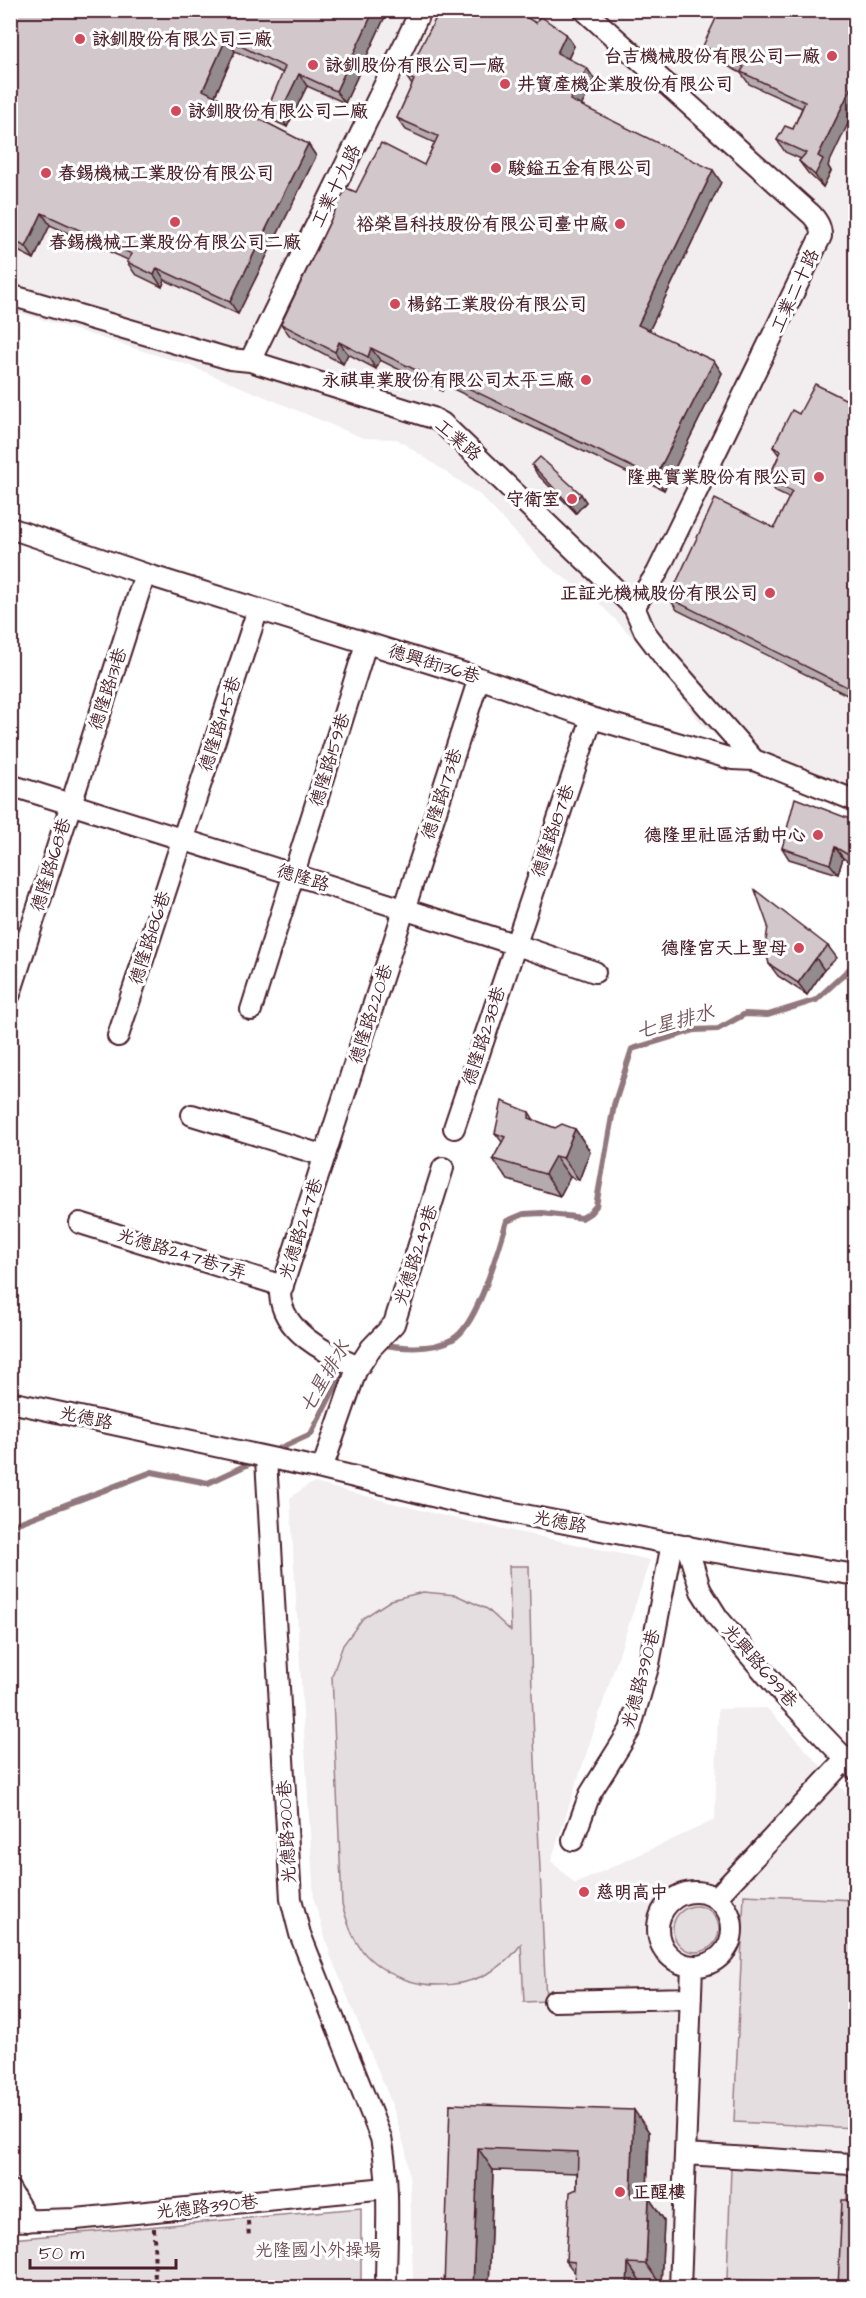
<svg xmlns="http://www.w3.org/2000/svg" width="866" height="2298" font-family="'Architects Daughter','LXGW WenKai TC',sans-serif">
  <rect width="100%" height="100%" fill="#fff"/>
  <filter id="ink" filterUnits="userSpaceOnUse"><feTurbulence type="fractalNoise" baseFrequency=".0167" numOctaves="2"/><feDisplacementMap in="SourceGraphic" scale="12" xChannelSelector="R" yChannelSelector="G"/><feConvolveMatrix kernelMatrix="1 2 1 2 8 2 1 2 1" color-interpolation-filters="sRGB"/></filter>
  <g filter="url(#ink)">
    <path fill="#f2eeef" d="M11,11H855V819L808,781L726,744L700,723L669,680L649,658L650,655L599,603L544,563L480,495L397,439L363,438L188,365L21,313L13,317L11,316Z
      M315,1483L448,1517L650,1560L551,1861L575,1884L715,1820L718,1709L767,1708L855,1803V2287H413L410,2183L406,2152L392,2104L331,1957L314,1900L290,1498L308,1485Z"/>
    <path fill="#e5dee0" stroke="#987e86" stroke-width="1.5" d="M509,1566H529L532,1694L546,2001L524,2002L521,1944C488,1993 414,1998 371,1960C354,1945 348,1925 342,1904L332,1676L343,1645L363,1618L391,1600L423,1592L456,1595L487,1609L511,1631Z
      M744,1895L855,1900V2128L734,2122Z
      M673 1929a23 23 0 1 1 46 0a23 23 0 1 1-46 0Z
      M731,2168L848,2173L843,2284L727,2279Z
      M361,2208V2287H11V2239Z"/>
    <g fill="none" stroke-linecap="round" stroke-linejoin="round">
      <path stroke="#91787e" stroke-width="6" d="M379,1344C401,1348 432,1351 453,1339C478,1325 498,1249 507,1221L524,1214L542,1213L582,1218L590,1213L596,1206L614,1105L632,1049L695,1030L718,1029L745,1014L768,1015L816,1000L856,963
        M272,1452L311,1434L333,1391L350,1365
        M10,1526L152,1472L208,1483L255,1461"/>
      <g stroke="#4a1f2b" stroke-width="24">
        <path id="minor" d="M584,10L812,215C818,222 821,227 821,236L657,573L634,607
          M10,295L230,359L250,361L433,418L442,423L634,607L645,632L664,657L754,760
          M250,361L421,10
          M10,528L145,574L479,678L592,718L732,759L754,760L856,801
          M10,785L514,944L595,972
          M10,994L145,574
          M251,1010L366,644
          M118,1036L258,609
          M192,1115L325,1156
          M454,1128L592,718
          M80,1223L283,1286
          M356,1371L354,1365C324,1352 282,1331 280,1294L479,678
          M10,1402L322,1469L457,1502L709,1551L856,1575
          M266,1459L291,1899L300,1934L381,2138C391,2186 386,2239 386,2288
          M322,1469L356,1371L371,1348L394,1324L443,1168
          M687,1546L701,1591L718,1618L780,1691L856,1770
          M573,1840L590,1794L630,1730L649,1664L672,1543
          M658 1929a37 37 0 1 1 74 0a37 37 0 1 1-74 0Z
          M716,1898L845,1760
          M554,2001L691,1998
          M685,2154L851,2164
          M10,2190L28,2221
          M10,2221L76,2219L386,2188
          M680,2288L692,1966"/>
      </g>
      <path stroke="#4a1f2b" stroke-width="4" stroke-dasharray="4.5 4.5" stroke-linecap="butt" d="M248,2221L249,2238
        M154,2228L155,2288"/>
      <use href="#minor" stroke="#fff" stroke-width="20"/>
    </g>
    <path fill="#b5abaf" stroke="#4a1f2b" stroke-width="1.5" d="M10,10H388L345,103L307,86L287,127L276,122L267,110L283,73L235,51L215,96L308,144L316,156L238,314L165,280L162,287L135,274L127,262L128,260L50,225L34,259L10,247Z
      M855,10L828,166L831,171L823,187L808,173L799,161L801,159L785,152L777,140L793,129L802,108L749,84L741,73L712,58L703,46Z
      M536,23L566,34L574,46L568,59L595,80L581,106L721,182L649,331L714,361L722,373L664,490L445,385L442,391L380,360L376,369L348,354L343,364L290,336L281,324L356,192L424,165L435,143L406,130L397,118L412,85L406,76Z
      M855,404V699L677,610L669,598L774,528L789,498L776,492L768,480L779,455L773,447L799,414Z
      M532,465L586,502L576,513L537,474Z
      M855,821V866L843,858L838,874L789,859L782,848Z
      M828,946L837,958L824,970L807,995L778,976L769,964Z
      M529,1112L534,1120L555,1128L575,1129L590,1151L579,1180L570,1177L560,1196L508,1180L493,1159L502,1142L495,1133Z
      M450,2104L649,2132L647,2198H649L664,2220L661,2285H643V2288H574L575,2273L566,2261L577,2189V2173L493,2170L489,2288Z"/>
    <path fill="#938b8e" stroke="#4a1f2b" stroke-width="1.5" d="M374,10H388L345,103L336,91Z
      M566,34L574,46L565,65L557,53Z
      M226,39L235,51L212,102L203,90Z
      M587,68L595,80L578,112L570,100Z
      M299,74L307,86L287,127L279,115Z
      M855,80V109L828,166L831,171L823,187L815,175L818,156Z
      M308,144L316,156L238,314L230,302Z
      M713,170L721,182L646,337L638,325Z
      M42,213L50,225L34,259L26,247Z
      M157,268L165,280L162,287L154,275Z
      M339,342L348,354L343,364L335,352Z
      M371,348L380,360L376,369L368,357Z
      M714,361L722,373L664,490L655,478Z
      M437,373L445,385L442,391L434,379Z
      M581,494L586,502L576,513L570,505Z
      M835,847L843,858L838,874L830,864Z
      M816,958L824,970L807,995L798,983Z
      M575,1129L590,1151L579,1180L563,1158Z
      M555,1156L570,1177L560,1196L545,1174Z
      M634,2110L649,2132L646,2218L631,2197Z
      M478,2148L493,2170L489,2288H473Z
      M649,2198L664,2220L661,2285L646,2264Z
      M628,2263L643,2285V2288H627Z"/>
    <path fill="#d2c7cb" stroke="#4a1f2b" stroke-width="1.5" d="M10,10H374L336,91L299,74L279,115L267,110L285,67L226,39L203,90L308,144L230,302L157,268L154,275L127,262L132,254L42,213L26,247L10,239Z
      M440,10H514L536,23L540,16L566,34L557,53L587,68L570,100L713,170L638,325L714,361L655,478L437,373L434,379L371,348L368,357L339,342L335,352L281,324L346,188L356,192L381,143L424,165L438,136L397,118L414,80L406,76Z
      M720,10H855V80L818,156L823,159L815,175L799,161L806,153L777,140L785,126L793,129L805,102L741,72L744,67L703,46Z
      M815,384L855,404V562L853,566L855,567V691L669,598L715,499L774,528L792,491L768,480L781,451L773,447L792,410L799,414Z
      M540,457L581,494L570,505L532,465Z
      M795,798L855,821V859L835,847L830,864L782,848Z
      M755,890L828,946L816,958L798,983L769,964L765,948L768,926Z
      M502,1101L529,1112V1118L555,1128L562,1124L575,1129L563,1158L555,1156L545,1174L493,1159L505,1137L495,1133Z
      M450,2104L634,2110L631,2197L649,2198L646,2264L628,2263L627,2288H574L575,2262L566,2261L570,2192L577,2189L578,2152L478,2148L473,2288H444Z
      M842,2200H855V2288H838Z"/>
  </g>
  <g fill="#d1495b" stroke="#fff" stroke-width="2">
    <circle cx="80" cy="39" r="6"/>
    <circle cx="832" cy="56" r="6"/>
    <circle cx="313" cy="65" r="6"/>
    <circle cx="505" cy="84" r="6"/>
    <circle cx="176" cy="111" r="6"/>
    <circle cx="496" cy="168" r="6"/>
    <circle cx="46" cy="173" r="6"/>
    <circle cx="175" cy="222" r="6"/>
    <circle cx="620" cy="224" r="6"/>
    <circle cx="395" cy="304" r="6"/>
    <circle cx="586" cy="380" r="6"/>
    <circle cx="819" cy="477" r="6"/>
    <circle cx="572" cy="499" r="6"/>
    <circle cx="770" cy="593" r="6"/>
    <circle cx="818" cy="835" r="6"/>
    <circle cx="799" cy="948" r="6"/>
    <circle cx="584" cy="1892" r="6"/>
    <circle cx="620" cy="2192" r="6"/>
  </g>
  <g text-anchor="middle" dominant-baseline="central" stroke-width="6" stroke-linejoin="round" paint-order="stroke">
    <g font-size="18" font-weight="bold" fill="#4a1f2b" stroke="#fff" text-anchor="start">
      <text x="92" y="39">詠釧股份有限公司三廠</text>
      <text x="820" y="56" text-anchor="end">台吉機械股份有限公司一廠</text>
      <text x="325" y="65">詠釧股份有限公司一廠</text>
      <text x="517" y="84">井寶產機企業股份有限公司</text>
      <text x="188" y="111">詠釧股份有限公司二廠</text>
      <text x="508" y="168">駿鎰五金有限公司</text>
      <text x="58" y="173">春錫機械工業股份有限公司</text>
      <text x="608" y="224" text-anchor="end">裕榮昌科技股份有限公司臺中廠</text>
      <text x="175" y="242" text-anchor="middle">春錫機械工業股份有限公司二廠</text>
      <text x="407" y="304">楊銘工業股份有限公司</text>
      <text x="574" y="380" text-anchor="end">永祺車業股份有限公司太平三廠</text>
      <text x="807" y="477" text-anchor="end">隆典實業股份有限公司</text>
      <text x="560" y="499" text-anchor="end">守衛室</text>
      <text x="758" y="593" text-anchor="end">正証光機械股份有限公司</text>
      <text x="806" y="835" text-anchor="end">德隆里社區活動中心</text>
      <text x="787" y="948" text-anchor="end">德隆宮天上聖母</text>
      <text x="596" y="1892">慈明高中</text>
      <text x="632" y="2192">正醒樓</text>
    </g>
    <g font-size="18" fill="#4a1f2b" stroke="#fff">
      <text transform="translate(336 186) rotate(-64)">工業十九路</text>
      <text transform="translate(795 291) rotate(-65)">工業二十路</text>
      <text transform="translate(458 440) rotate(41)">工業路</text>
      <text transform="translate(434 664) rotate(17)">德興街136巷</text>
      <text transform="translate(108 689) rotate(-72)">德隆路131巷</text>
      <text transform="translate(220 724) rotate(-72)">德隆路145巷</text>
      <text transform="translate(330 760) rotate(-73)">德隆路159巷</text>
      <text transform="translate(442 794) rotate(-72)">德隆路173巷</text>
      <text transform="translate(553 831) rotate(-71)">德隆路187巷</text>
      <text transform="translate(51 865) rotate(-73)">德隆路168巷</text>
      <text transform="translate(303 878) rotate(17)">德隆路</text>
      <text transform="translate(150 938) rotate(-72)">德隆路186巷</text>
      <text transform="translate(371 1014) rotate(-72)">德隆路220巷</text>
      <text transform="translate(484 1036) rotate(-72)">德隆路238巷</text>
      <text transform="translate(301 1229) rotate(-72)">光德路247巷</text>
      <text transform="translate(182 1254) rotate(17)">光德路247巷7弄</text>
      <text transform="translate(416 1255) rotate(-72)">光德路249巷</text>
      <text transform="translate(86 1418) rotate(12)">光德路</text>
      <text transform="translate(560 1522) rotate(11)">光德路</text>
      <text transform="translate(760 1666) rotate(49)">光興路699巷</text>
      <text transform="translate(641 1679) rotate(-75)">光德路390巷</text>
      <text transform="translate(287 1832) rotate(-93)">光德路300巷</text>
      <text transform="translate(207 2207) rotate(-6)">光德路390巷</text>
    </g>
    <g font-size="18" fill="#714f58" stroke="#fff">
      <text x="318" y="2250">光隆國小外操場</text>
    </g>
    <g font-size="20" font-style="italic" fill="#74535c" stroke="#fff">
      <text transform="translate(675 1022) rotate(-15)">七星排水</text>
      <text transform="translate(325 1377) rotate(-60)">七星排水</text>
    </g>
  </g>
  <rect width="866" height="2298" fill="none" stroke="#fff" stroke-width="36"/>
  <rect x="18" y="18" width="830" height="2262" fill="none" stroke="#4a1f2b" stroke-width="2" filter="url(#ink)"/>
  <path d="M30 2259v9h146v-9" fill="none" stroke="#4a1f2b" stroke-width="3"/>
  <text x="39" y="2259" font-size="18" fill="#4a1f2b" stroke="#ffffff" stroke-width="4.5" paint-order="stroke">50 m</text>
</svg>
